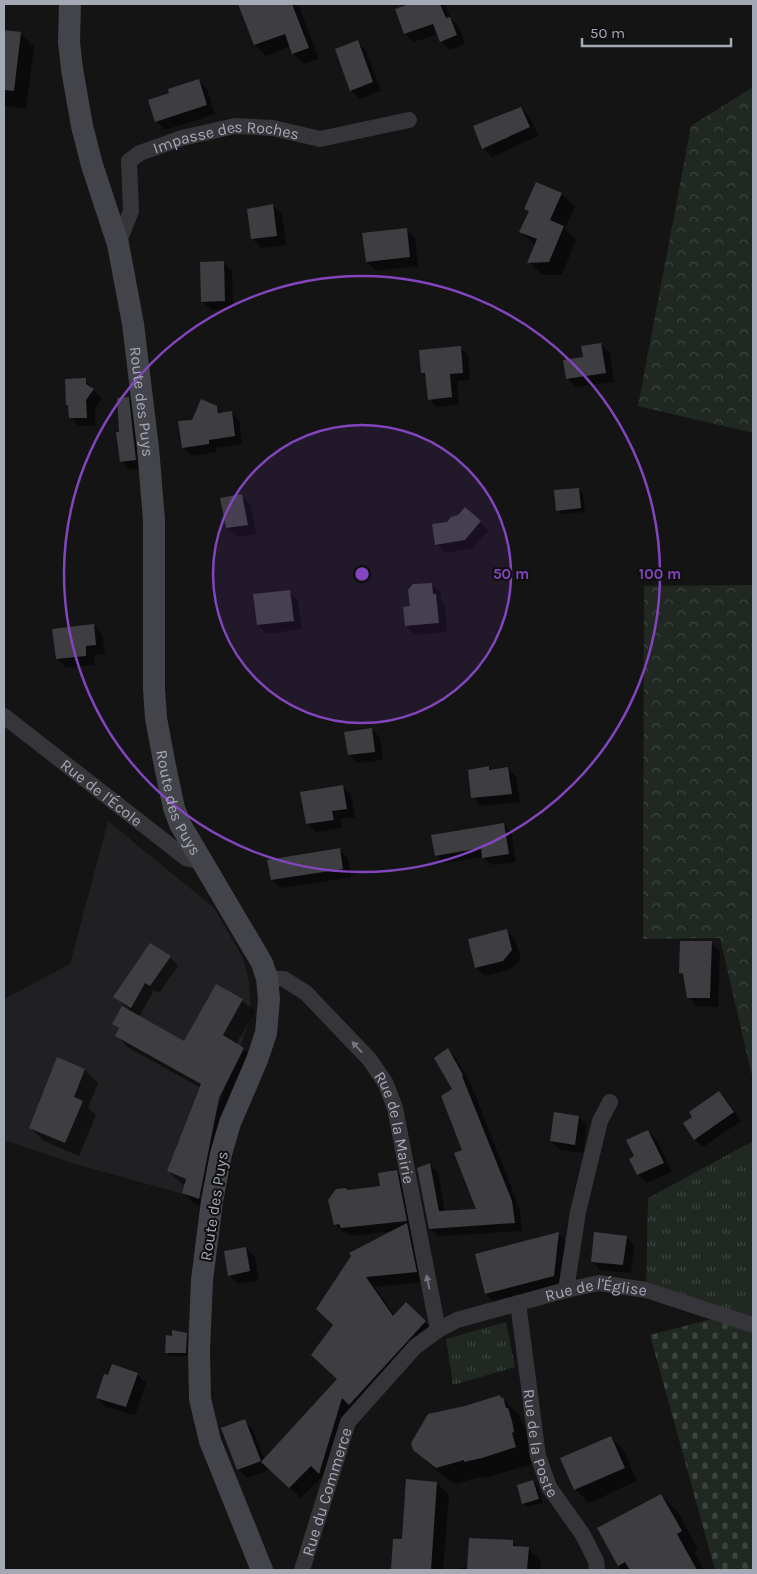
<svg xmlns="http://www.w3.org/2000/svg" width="757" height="1574" font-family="Karla,sans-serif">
  <defs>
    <pattern id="grass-tufts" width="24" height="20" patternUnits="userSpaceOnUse" patternTransform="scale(1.25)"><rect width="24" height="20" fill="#202821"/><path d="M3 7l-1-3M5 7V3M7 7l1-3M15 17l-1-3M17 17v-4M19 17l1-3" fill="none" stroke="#3d443f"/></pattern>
    <pattern id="forest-crowns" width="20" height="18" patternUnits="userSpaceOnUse" patternTransform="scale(1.25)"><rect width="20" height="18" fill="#202821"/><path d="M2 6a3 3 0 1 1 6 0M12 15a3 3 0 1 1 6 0" fill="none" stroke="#3d443f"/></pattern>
    <pattern id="cemetery-stones" width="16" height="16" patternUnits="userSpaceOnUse" patternTransform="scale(1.25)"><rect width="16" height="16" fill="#202821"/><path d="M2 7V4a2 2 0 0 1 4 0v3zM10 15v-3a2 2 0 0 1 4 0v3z" fill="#3d443f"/></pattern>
  </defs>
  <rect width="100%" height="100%" fill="#141415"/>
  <path fill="#202022" d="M108,821L214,908L243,958L249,981L251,1016L212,1126L201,1199L72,1163L4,1140V999L70,964Z"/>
  <path fill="url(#grass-tufts)" d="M753,1141V1325L646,1290L648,1198Z
    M506,1322L515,1367L453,1385L446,1339Z"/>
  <path fill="url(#forest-crowns)" d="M753,87V433L638,406L691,126Z
    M753,585V1080L720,938L643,939L644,586Z"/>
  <path fill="url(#cemetery-stones)" d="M716,1318L753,1331V1570H715L650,1335Z"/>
  <path fill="#0007" d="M240,4H298L319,59L304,64L293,53L291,46L266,56L255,45Z
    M409,4H445L451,19L459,27L465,44L450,50L441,41L438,34L414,42L405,34L396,10L409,5Z
    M4,31L21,34L34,47L26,109L4,106Z
    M358,42L366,51L381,91L360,99L351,90Z
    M198,80L207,89L215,114L165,130L156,121L171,94Z
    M521,108L530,117L538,136L492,157L483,148L475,127Z
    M537,183L562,194L575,207L565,229L576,240L562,275H542L529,262L536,246L521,232L530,212L526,209Z
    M273,205L282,214L286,245L261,248L253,239Z
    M406,229L415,238L418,266L376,271L367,262Z
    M223,263L232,271L233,309L211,310L202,301Z
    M601,345L610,353L614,382L576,387L567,378L584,358Z
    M460,347L468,355L470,380L457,381L459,404L437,407L429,399L427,378L422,373Z
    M85,380L102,399L95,409V426H79L70,417V407L67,404Z
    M128,398L137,407L144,468L130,470L121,461Z
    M216,407L223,413L231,412L239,420L242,444L216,448L217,452L191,456L183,447L193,421Z
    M578,489L583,493L585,512L562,514L558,510Z
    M242,496L251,505L256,534L236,537L227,528Z
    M459,515L480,522L488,531L473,548L445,553L437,544L447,523Z
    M432,584L441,593V600L445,604L447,632L415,635L406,626L411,607Z
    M289,592L298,601L302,629L267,634L258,625Z
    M93,625L102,634L105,654L94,655L95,665L66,668L58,659Z
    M372,729L380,738L383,760L357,763L349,754Z
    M488,768L491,771L508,768L516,777L520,802L481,806L472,797Z
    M343,787L351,795L355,817L340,819L342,828L316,832L307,823Z
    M503,824L511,832L516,862L492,865L483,857L444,863L436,855Z
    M339,850L348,858L351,877L281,888L272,880Z
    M506,930L515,939L521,959L512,969L485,976L476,967Z
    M711,943L720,952L718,1007L697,1006L688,997L685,977L680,973Z
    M170,957L178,966L159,993L154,990L139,1017L184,1042L242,1000L255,1012L236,1044L244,1049L256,1061L211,1210L196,1205L184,1193L186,1185L181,1183L168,1171L201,1088L129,1048L117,1036L120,1030L113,1023L129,1009L115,997Z
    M448,1050L456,1058L471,1084L520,1210L522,1231L438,1236L430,1228L429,1164L438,1172L445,1212L478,1210L464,1151Z
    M58,1059L85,1070L98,1083L88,1108L96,1115L79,1156L44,1141L31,1128Z
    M719,1092L727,1100L741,1121L703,1147L695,1139L694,1117Z
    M579,1117L587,1125L583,1153L560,1150L551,1141Z
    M648,1131L657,1140L672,1172L647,1183L638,1175L631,1159L636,1157Z
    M396,1172L405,1180L427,1282L375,1287L395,1316L425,1322L436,1332L352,1407L330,1483L323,1476L301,1498L270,1470L247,1478L238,1469L244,1421L253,1430L265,1460L338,1379L334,1325L394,1231L350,1236L347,1232L344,1233L335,1224L348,1192L382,1187Z
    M559,1234L574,1249L569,1291L501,1309L486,1294L477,1255Z
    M626,1237L634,1246L631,1273L600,1270L592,1261Z
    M246,1248L255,1257L259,1280L238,1284L229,1275Z
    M186,1334L190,1339V1356H170L166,1352Z
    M137,1374L146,1383L135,1415L106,1407L97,1398Z
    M500,1396L520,1416L522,1423L525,1426L531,1449L528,1450L532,1464L499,1474L483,1478L481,1477L454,1484L431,1466L414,1449L465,1408Z
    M611,1437L624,1451L637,1481L589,1503L575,1489Z
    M533,1481L537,1485L543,1503L527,1507L523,1503Z
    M437,1483L449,1495L443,1570H392L394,1540L403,1541Z
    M661,1495L678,1512L698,1549L694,1552L704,1570H621L599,1528Z
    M512,1541L518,1547L528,1548L541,1561L540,1570H460V1567L468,1568Z"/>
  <path fill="#3e3e42" d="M238,4H292L309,48L292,54L285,34L254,45Z
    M409,4H440L446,18L450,17L457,35L440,42L433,24L404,34L395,9Z
    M4,30L21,32L14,91L4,90Z
    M358,40L373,82L350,91L335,49Z
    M199,79L207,105L155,122L148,100L169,93L168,89Z
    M521,107L530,127L482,149L473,126Z
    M536,182L562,193L550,220L564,226L549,262L527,263L537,239L519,232L529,211L524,209Z
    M273,204L277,236L251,239L247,209Z
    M407,228L410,257L366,262L362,233Z
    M224,261L225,301L201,302L200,262Z
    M601,343L606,373L566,379L563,360L583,357L581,346Z
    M461,346L463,373L450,374L452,397L428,400L425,373H421L419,350Z
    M86,378V384L94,389L86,400L87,418H69L68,405H66L65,379Z
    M129,397L136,460L120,462L116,432H119L117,398Z
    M201,399L217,406L218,413L232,411L235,436L209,440V444L182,448L178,421L192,420Z
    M579,488L581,508L556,511L554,490Z
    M242,494L248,525L226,528L220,498Z
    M465,507L481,521L465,540L435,545L432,524L447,522L451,517L458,515Z
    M432,583L433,594H436L439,623L405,626L403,607L410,606L408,590L413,584Z
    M290,590L294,621L257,625L253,594Z
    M94,624L96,645L86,646V656L56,659L52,629Z
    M372,728L375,752L348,755L344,732Z
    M489,766V770L508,767L512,794L471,798L468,770Z
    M343,785L347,809L332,811L334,820L306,824L300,792Z
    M504,823L509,854L482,858L481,848L435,856L431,835Z
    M340,848L343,869L271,880L267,860Z
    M507,929L512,950L503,961L475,968L468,939Z
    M680,941H712L710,998H687L683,974L679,973Z
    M150,943L171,956L150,986L145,983L131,1008L113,997Z
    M216,984L243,999L223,1035L244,1048L219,1098L199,1199L182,1193L186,1179L167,1171L201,1084L115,1036L119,1028L112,1024L122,1006L184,1041Z
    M448,1048L463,1075L462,1076L512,1201L515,1223L429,1229L417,1168L430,1163L439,1211L476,1209L454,1153L462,1150L441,1096L452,1089L434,1058Z
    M57,1057L85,1069L74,1097L83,1101L65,1143L29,1128Z
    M719,1091L734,1112L694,1140L683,1123L692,1117L689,1112Z
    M554,1112L579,1116L575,1145L550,1141Z
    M648,1130L664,1163L637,1175L629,1159L634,1156L626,1140Z
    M397,1170L407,1221L341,1228L339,1224L334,1225L328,1200L336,1189L345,1188L348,1190L380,1186L378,1173Z
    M407,1223L417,1272L366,1277L393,1316L406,1302L426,1321L349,1405L342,1398L319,1474L311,1466L289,1488L261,1462L337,1379L311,1355L333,1325L316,1309L351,1256L349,1253Z
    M559,1232L554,1276L485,1294L475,1254Z
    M594,1232L627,1236L623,1265L591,1262Z
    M246,1247L250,1271L228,1276L224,1251Z
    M172,1330L187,1333L186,1353H165L166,1335L172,1336Z
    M112,1364L138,1373L126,1407L96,1398L104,1374L108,1375Z
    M500,1395L501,1398L503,1397L506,1408H508L512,1421L514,1432L512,1433L516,1447L482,1458L464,1462V1460L436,1468L413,1450L411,1443L428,1414L465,1406Z
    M245,1419L261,1461L237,1470L221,1428Z
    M611,1436L625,1468L574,1490L560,1458Z
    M406,1479L437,1482L431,1570H391L393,1539H402Z
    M533,1480L539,1499L522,1504L517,1485Z
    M661,1494L682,1531L677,1534L697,1570H630L625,1562L618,1566L597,1528Z
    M469,1538L513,1540V1546L529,1547L527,1570H467Z"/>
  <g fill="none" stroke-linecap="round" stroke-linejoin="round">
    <g stroke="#35353a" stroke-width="16">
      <path id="s1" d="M118,244L131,211L129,161L140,153L182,138L235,126L273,128L320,139L409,120"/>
      <path id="s2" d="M4,716L186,858L201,862"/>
      <path id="s3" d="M267,978L284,979L306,993L370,1060L386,1084L395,1108L438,1330"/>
      <path d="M566,1290L578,1212L600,1121L610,1102"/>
      <path id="s4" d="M518,1303L538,1456L549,1487L583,1535L596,1561L597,1570"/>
      <path id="s5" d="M302,1570L348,1422L415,1347L438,1330L457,1320L566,1290L599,1283L646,1290L753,1325"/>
    </g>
    <path stroke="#43444a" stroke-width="22" id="s6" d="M70,4L69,42L72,69L82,126L92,165L118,244L133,324L148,448L154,520V689L156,718L165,766L174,808L180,824L262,963L267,978L269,999L266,1033L257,1060L230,1123L221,1154L212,1201L202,1280L199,1350L200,1399L210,1441L262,1570"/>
  </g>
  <defs><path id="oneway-solid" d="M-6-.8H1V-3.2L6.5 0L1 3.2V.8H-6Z" transform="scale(1.25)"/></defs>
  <g fill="#73757e">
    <use href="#oneway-solid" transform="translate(357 1047) rotate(-133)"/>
    <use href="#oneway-solid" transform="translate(428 1282) rotate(-102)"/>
  </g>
  <circle cx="362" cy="574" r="149" fill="#8345bd" fill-opacity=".12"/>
  <g fill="none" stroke="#8345bd" stroke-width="2.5">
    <circle cx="362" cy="574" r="149"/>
    <circle cx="362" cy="574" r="298"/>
  </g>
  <g text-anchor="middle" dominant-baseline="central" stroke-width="4" stroke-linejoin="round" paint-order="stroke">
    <g font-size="16" fill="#a5a9b5" stroke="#0f0f10">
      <text stroke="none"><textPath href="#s1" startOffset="188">Impasse des Roches</textPath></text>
      <text stroke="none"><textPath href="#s6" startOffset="406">Route des Puys</textPath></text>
      <text stroke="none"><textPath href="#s2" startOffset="124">Rue de l'École</textPath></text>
      <text stroke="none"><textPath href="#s6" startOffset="811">Route des Puys</textPath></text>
      <text stroke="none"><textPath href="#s3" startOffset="209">Rue de la Mairie</textPath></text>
      <text transform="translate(214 1206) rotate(-81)">Route des Puys</text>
      <text stroke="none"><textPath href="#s5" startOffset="449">Rue de l'Église</textPath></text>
      <text stroke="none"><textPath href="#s4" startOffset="142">Rue de la Poste</textPath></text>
      <text stroke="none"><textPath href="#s5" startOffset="82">Rue du Commerce</textPath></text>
    </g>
  </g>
  <circle cx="362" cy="574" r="8" fill="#8345bd" stroke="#0f0f10" stroke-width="2.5"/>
  <g font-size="15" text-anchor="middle" font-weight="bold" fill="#8345bd" stroke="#0f0f10" stroke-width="4" stroke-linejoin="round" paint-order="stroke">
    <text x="511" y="579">50 m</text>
    <text x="660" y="579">100 m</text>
  </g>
  <rect width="757" height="1574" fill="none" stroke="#a5a9b5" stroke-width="10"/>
  <path d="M582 38v8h149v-8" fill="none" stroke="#a5a9b5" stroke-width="2.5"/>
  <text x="590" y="38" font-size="15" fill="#a5a9b5" stroke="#0f0f10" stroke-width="4" paint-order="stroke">50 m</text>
</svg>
